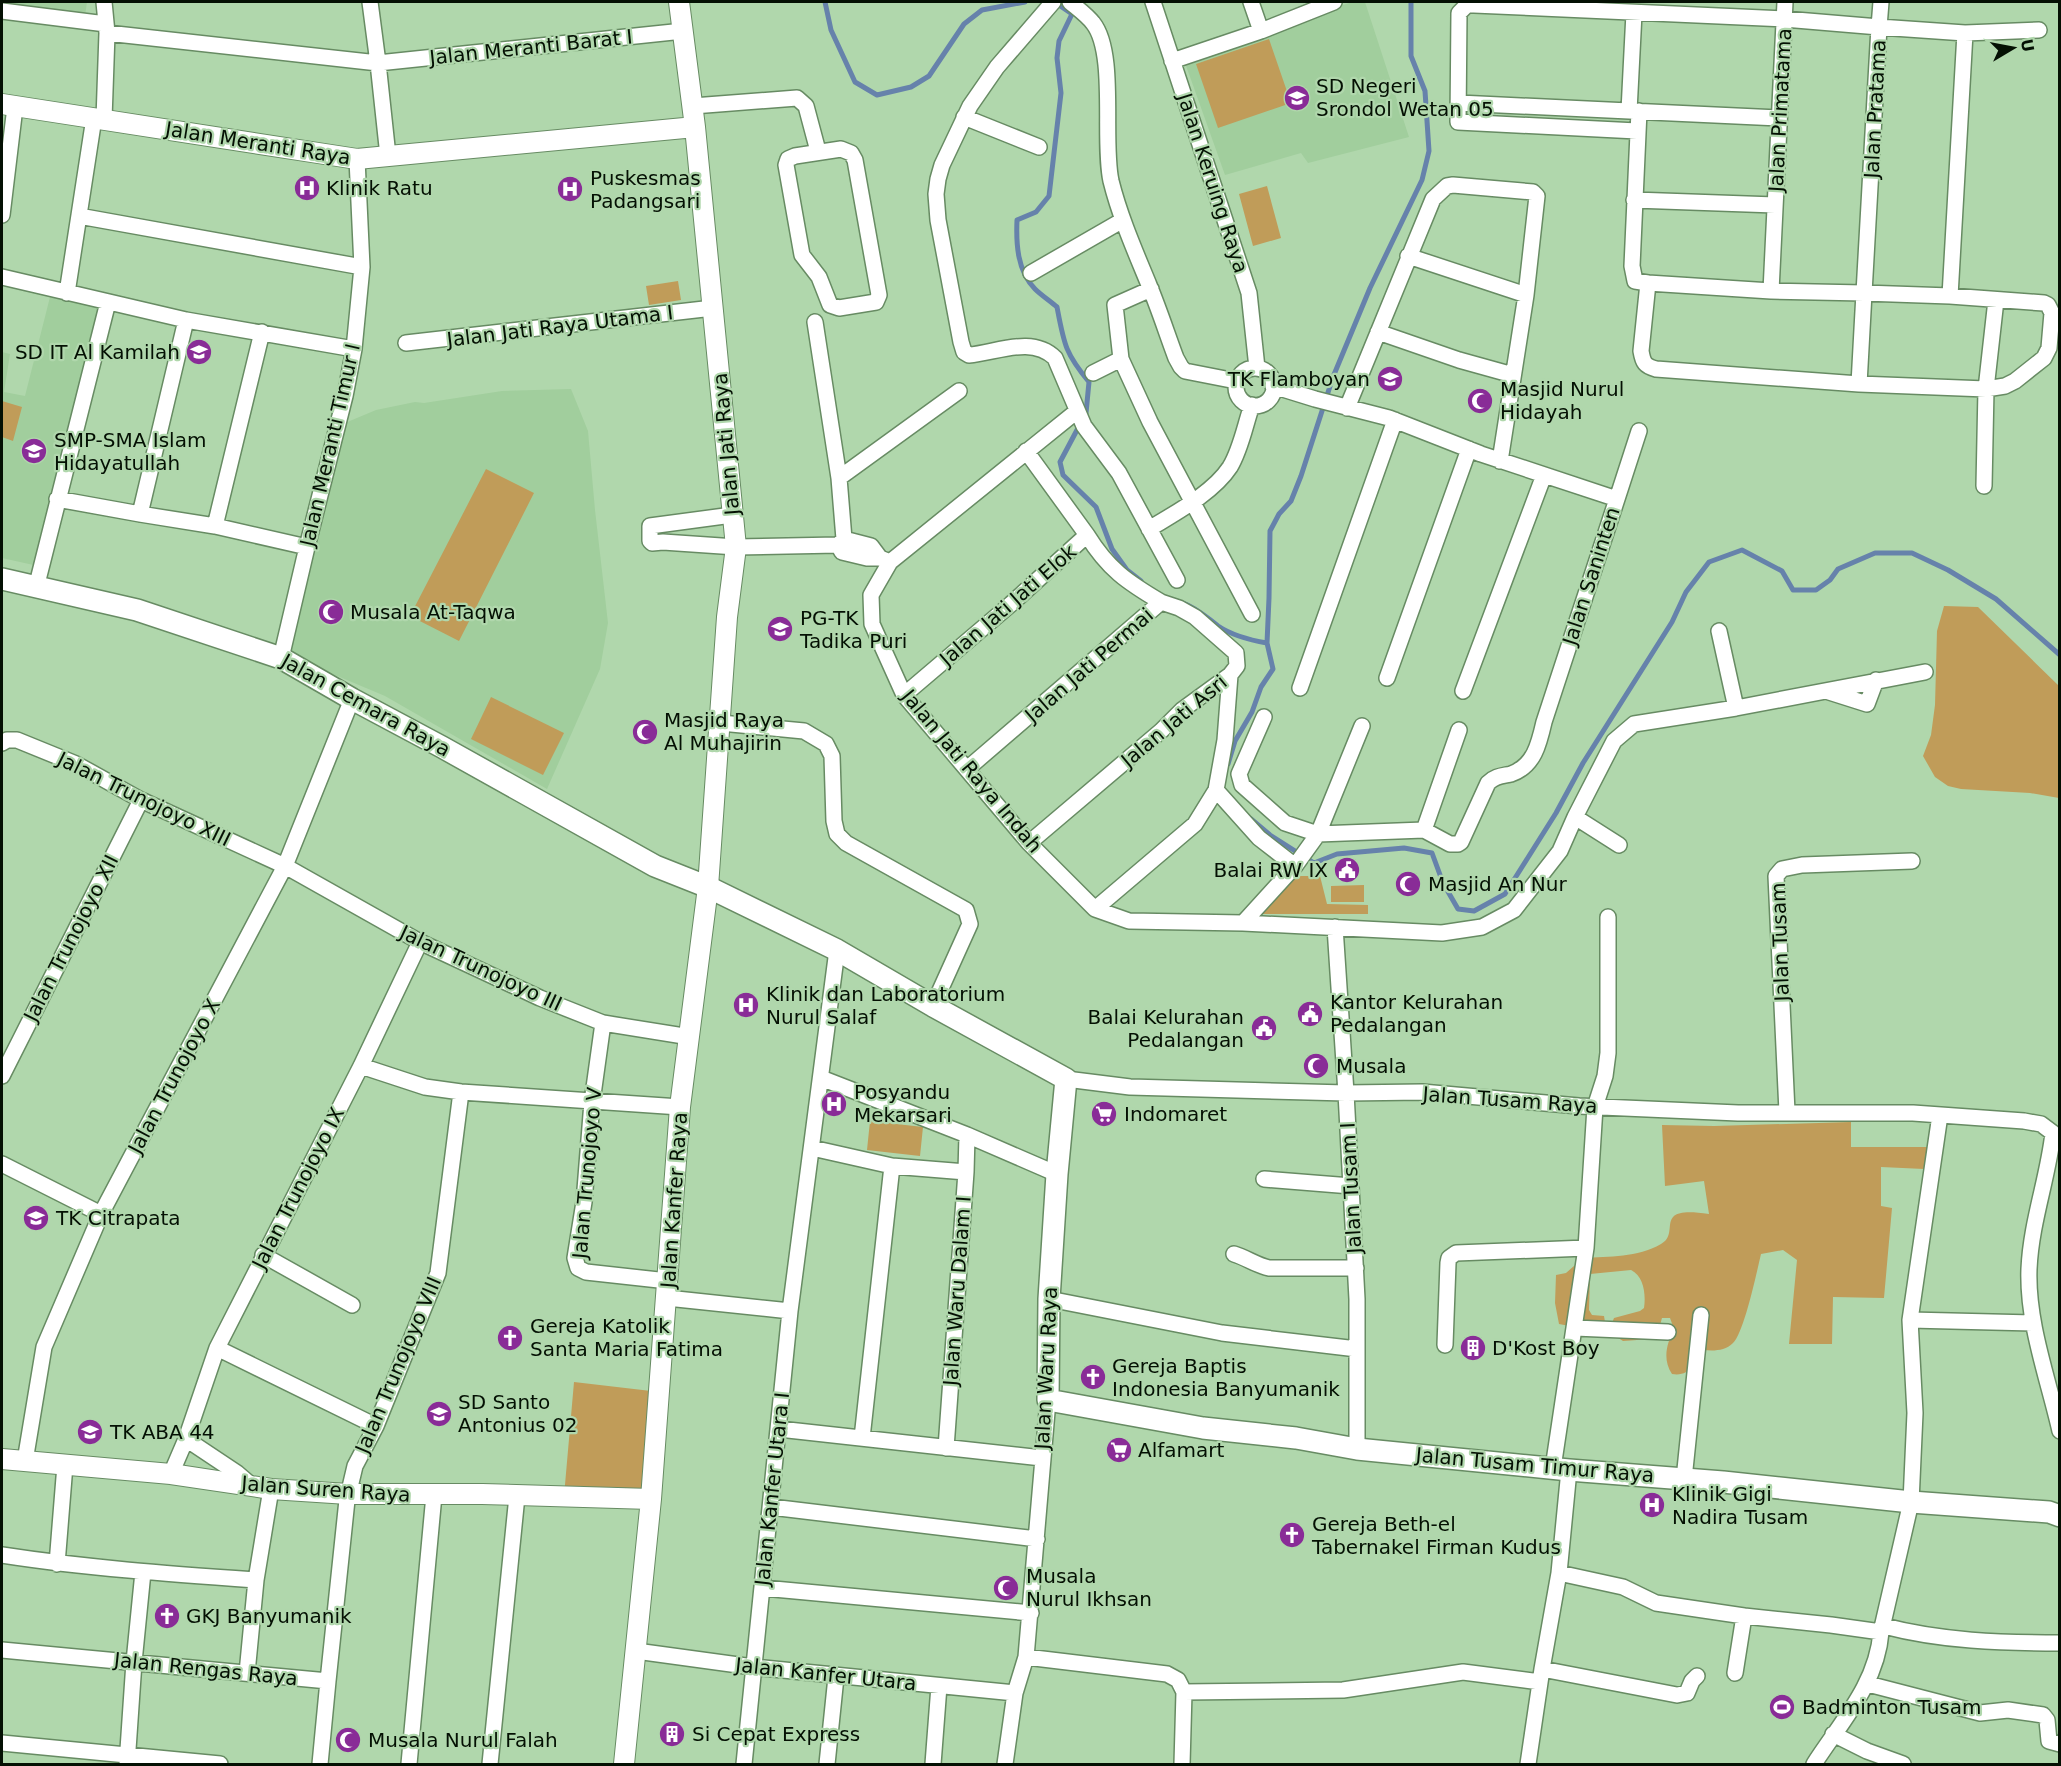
<svg xmlns="http://www.w3.org/2000/svg" width="2061" height="1766" font-family="'DejaVu Sans',sans-serif">
  <rect width="100%" height="100%" fill="#b0d7ac"/>
  <path fill="#a1ce9d" d="M2,2H87L85,16L2,9Z
    M1352,2H1365L1409,137L1308,163L1301,153L1225,175L1184,60Z
    M50,297L103,309L38,566L2,558V352L10,354L4,392L25,396Z
    M571,389L588,431L595,510L608,623L600,669L547,789L385,696L285,654L345,423L376,410L415,402L424,403L502,391Z"/>
  <path fill="#c09c59" d="M1269,39L1291,103L1218,128L1196,64Z
    M1267,186L1281,238L1253,246L1239,194Z
    M678,281L681,300L649,305L646,286Z
    M2,401L22,407L13,441L2,437Z
    M486,469L534,493L459,641L410,616Z
    M1944,606L1978,607L2059,686V798L2030,793L1961,789L1948,786L1935,777L1923,756L1931,735L1935,705L1937,631Z
    M491,697L564,733L543,775L471,739Z
    M1297,876H1320L1327,904L1368,905V914H1259Z
    M1364,885V902H1331V886Z
    M870,1121L923,1127L920,1156L867,1150Z
    M1851,1122V1147H1929L1924,1169L1881,1167V1206L1892,1208L1884,1298L1833,1297L1832,1344H1789L1797,1260L1783,1250L1761,1254C1757,1271 1744,1333 1733,1343C1725,1351 1714,1351 1703,1350C1695,1363 1690,1377 1672,1374C1662,1359 1667,1343 1674,1329L1670,1318H1662C1656,1342 1644,1339 1623,1341L1615,1336L1612,1323L1614,1318L1640,1311L1644,1308C1646,1295 1644,1276 1631,1270L1590,1274L1589,1310L1592,1315L1604,1316L1605,1322L1575,1327L1559,1324L1555,1303L1556,1275L1566,1273L1583,1258C1610,1256 1637,1258 1661,1244C1682,1233 1650,1205 1709,1214L1704,1181L1665,1186L1662,1125L1714,1126Z
    M574,1382L651,1391L648,1493L564,1496Z"/>
  <g fill="none" stroke-linecap="round" stroke-linejoin="round">
    <path stroke="#6682ab" stroke-width="5" d="M825,2L831,30L855,82L877,95L911,87L929,76L964,24L982,10L1025,2
      M1056,3L1072,14L1059,41L1057,58L1061,93L1049,196L1036,212L1017,220C1016,243 1017,271 1035,289C1041,295 1050,301 1057,307C1064,344 1065,353 1089,382L1086,413L1060,462L1063,475L1096,507L1112,549L1127,570L1141,581
      M1183,603C1197,608 1206,617 1218,626C1233,636 1249,640 1267,643
      M1228,764L1235,741L1252,712L1261,687L1273,669L1267,643L1269,598L1270,531L1279,514L1291,501L1301,476L1333,377L1370,288L1422,180L1429,151L1425,91L1411,56V2
      M1251,819L1270,835L1314,863L1337,854L1404,848L1432,853L1443,883L1458,909L1474,911L1505,894L1556,813L1583,763L1672,622L1686,592L1709,562L1742,550L1782,571L1793,590H1816L1830,580L1838,569L1875,553H1912L1948,570L1996,599L2060,655"/>
    <g stroke="#678b63" stroke-width="18">
      <path id="minor" d="M370,2L378,63L388,156
        M1053,2L997,67L970,106L942,165L938,179L936,194L938,220L961,342L964,352L969,355C996,353 1032,335 1055,358L1084,426L1119,473L1177,580
        M1070,2C1077,8 1087,15 1093,23C1117,53 1102,141 1111,181C1120,217 1135,251 1149,285C1159,309 1167,334 1176,358L1181,367L1185,371L1236,381
        M1153,2L1249,293L1257,368
        M1251,2L1261,31
        M1881,2L1879,27L1965,33L2039,30
        M2,11L106,24
        M1634,13L1629,111L1779,118
        M107,33L378,63L683,31
        M1172,61L1261,31L1334,2
        M1459,103L1629,111
        M693,106L797,98L806,106L818,151
        M1639,111L1632,266L1635,281L1648,283L1641,351C1643,363 1645,366 1656,369L1859,384
        M964,117L1039,147
        M104,119L107,33L104,2
        M1637,131L1458,122L1459,13L1467,5H1474L1784,19L1879,27L1864,293L1771,291L1648,283
        M841,149L851,153L855,160L879,295L876,302L839,308L830,305L819,277L802,255L786,165L788,159L795,156Z
        M1634,200L1775,205
        M2,215L15,107
        M79,216L362,267
        M1408,256L1526,295
        M1031,273L1123,220
        M2,277L186,320L354,349
        M1771,291L1785,2
        M67,293L94,118
        M1950,296L2044,303L2048,305L2052,313L2049,348L2044,358L2015,381L2005,386L1986,389L1859,384L1864,293L1950,296L1965,33
        M815,322L839,478L844,539L838,545
        M1378,332L1459,360L1513,375
        M406,343L713,308
        M1121,359L1150,422L1252,614
        M1236 387a19 19 0 1 1 38 0a19 19 0 1 1-38 0Z
        M1093,373L1121,359L1115,305L1151,289
        M1347,408L1433,199L1447,186L1453,185L1533,192L1537,196L1526,295L1500,461
        M839,478L959,391
        M1984,486L1986,389L1996,300
        M57,499L140,514L215,526L307,547
        M1617,499L1639,431
        M140,514L186,320
        M732,515L650,526V541L652,543L663,542L736,547L838,545L842,552L867,558H880L890,562L871,595L872,624L904,695L1029,843L1095,909L1129,921L1243,923L1442,933L1482,927L1514,910L1560,851L1575,817L1619,845
        M215,526L262,332
        M1149,529C1175,513 1213,493 1230,467C1241,449 1245,425 1252,405
        M844,539L871,546L880,558
        M890,562L1077,411
        M36,588L108,302
        M1719,631L1736,708
        M281,658L307,547L345,396L354,349L362,267L357,159
        M1387,678L1469,449
        M1300,688L1395,420
        M1463,691L1544,475
        M1826,691L1867,704L1876,680
        M904,695L1011,604L1087,535L1026,451
        M1264,717L1239,774L1242,785L1285,823L1318,834L1424,830L1450,844H1458L1461,842L1488,783C1495,776 1502,776 1511,774C1534,766 1539,744 1544,722L1617,499L1481,454L1389,418L1315,399L1273,386
        M721,723L804,731L826,744L832,756L834,821L837,834L846,843L966,910L970,924L933,1006
        M2,743L7,740H17L76,764L141,800L285,866L420,942L540,998L603,1023L690,1037
        M967,769L1161,602C1127,582 1108,569 1087,535
        M1216,790L1259,838L1295,866
        M1575,817L1614,741L1634,724L1736,708L1925,672
        M1424,830L1459,730
        M1029,843L1161,731L1182,710L1230,675L1237,666L1236,653L1195,617L1179,608L1161,602
        M1095,909L1195,824L1216,790L1225,740L1230,675
        M1243,923L1295,866L1318,834L1362,726
        M1335,927L1346,1093L1357,1299V1449
        M603,1023L592,1102L584,1202L575,1258L578,1268L586,1272L668,1281
        M361,1066L425,1087L461,1092L680,1107
        M2,1076L141,800
        M821,1078L967,1135L1057,1174
        M1066,1079L1130,1087L1346,1093L1422,1092L1579,1106L1738,1113H1913L2024,1121L2041,1124L2053,1133C2048,1178 2031,1222 2029,1269C2027,1323 2048,1378 2060,1431
        M1787,1112L1776,876L1782,869L1802,865L1912,861
        M1940,1115L1910,1320L2033,1323
        M812,1148L892,1166L966,1172
        M2,1164L101,1214
        M1264,1179L1351,1186
        M1234,1254C1247,1258 1256,1265 1269,1268H1356
        M263,1255L352,1305
        M667,1298L790,1311
        M1049,1299L1222,1333L1357,1349
        M1575,1328L1668,1332
        M1445,1345L1448,1263L1449,1258L1456,1253L1586,1248
        M217,1348L376,1426
        M779,1429L1042,1458
        M862,1438L892,1166
        M186,1439L237,1473L251,1485
        M946,1448L966,1172L967,1135
        M25,1461L44,1347L101,1214L285,866L352,699
        M1553,1468L1586,1248L1595,1107L1605,1076L1608,1053V917
        M171,1474L186,1439L217,1348L361,1066L420,942
        M1684,1479L1701,1315
        M771,1507L1037,1539
        M2,1555C86,1568 171,1574 256,1580
        M57,1564L65,1465
        M1559,1573L1623,1587L1656,1603L1744,1616L1831,1625L1881,1632
        M763,1588L1031,1613
        M1884,1626C1941,1641 2001,1643 2060,1643
        M2,1650L328,1681L320,1764
        M636,1651L753,1667L1015,1693
        M1026,1657L1167,1674L1178,1680L1184,1692L1182,1764
        M1542,1669L1677,1695L1687,1693L1692,1681L1697,1676
        M247,1673L256,1580L271,1489
        M1735,1673L1744,1616
        M328,1681L347,1500L355,1466L376,1426L438,1273L461,1092
        M1868,1684L1980,1713L2008,1710L2043,1715L2047,1720L2049,1741L2060,1744
        M1184,1692L1343,1690L1463,1672L1540,1682
        M1833,1734L1867,1751L1903,1764
        M2,1743L220,1764
        M127,1764L134,1662L143,1572
        M409,1764L434,1495
        M490,1764L517,1496
        M744,1764L790,1311L837,950
        M827,1764L836,1677
        M933,1764L939,1686
        M1005,1764L1015,1693L1026,1657L1048,1400
        M1528,1764L1542,1669L1559,1573L1569,1470
        M1814,1764C1841,1722 1877,1684 1881,1632L1911,1502L1915,1413L1910,1320"/>
    </g>
    <g stroke="#678b63" stroke-width="22">
      <path id="tertiary" d="M2,104L357,159L695,127
        M2,1459L171,1474L271,1489L348,1494H482L651,1499
        M624,1764L651,1499L680,1107L708,887L727,617L736,547L695,127L679,2"/>
    </g>
    <g stroke="#678b63" stroke-width="24">
      <path id="secondary" d="M2,579L137,610L281,658L352,699L442,747L655,866L708,887L837,950L933,1006L1066,1079L1057,1174L1049,1299L1048,1400L1203,1428L1296,1438L1357,1449L1569,1470L1723,1482L1911,1502L2049,1512L2060,1516"/>
    </g>
    <use href="#minor" stroke="#fff" stroke-width="15"/>
    <use href="#tertiary" stroke="#fff" stroke-width="20"/>
    <use href="#secondary" stroke="#fff" stroke-width="21"/>
  </g>
  <defs>
    <g id="school-disc" transform="scale(1.35)"><circle r="9.5" fill="#892c97" stroke="#b0d7ac"/><path d="M0-5L7-2L0 1L-7-2ZM-4 1L0 2.5L4 1V4Q0 6-4 4Z" fill="#fff"/></g>
    <g id="hospital-disc" transform="scale(1.35)"><circle r="9.5" fill="#892c97" stroke="#b0d7ac"/><path d="M-5-5h3v3.5h4V-5h3V5h-3V1.5h-4V5h-3Z" fill="#fff"/></g>
    <g id="mosque-disc" transform="scale(1.35)"><circle r="9.5" fill="#892c97" stroke="#b0d7ac"/><path d="M3.5-4.9A6 6 0 1 0 3.5 4.9A5 5 0 1 1 3.5-4.9Z" fill="#fff"/></g>
    <g id="civic-disc" transform="scale(1.35)"><circle r="9.5" fill="#892c97" stroke="#b0d7ac"/><path d="M-.6-6.5H3V-4.5H.6V-3L4-1V1h2V6H-6V1h2V-1L-.6-3ZM-1.2 2.5V6h2.4V2.5Z" fill="#fff"/></g>
    <g id="supermarket-disc" transform="scale(1.35)"><circle r="9.5" fill="#892c97" stroke="#b0d7ac"/><path d="M-6-5.5h2.5l.6 2H6L4.5 2H-2.5L-4.4-4H-6ZM-1.5 3.2a1.3 1.3 0 1 0 .1 0ZM3 3.2a1.3 1.3 0 1 0 .1 0Z" fill="#fff"/></g>
    <g id="church-disc" transform="scale(1.35)"><circle r="9.5" fill="#892c97" stroke="#b0d7ac"/><path d="M-1.2-6h2.4v3.5h3.3v2.4h-3.3V6h-2.4V-.1h-3.3v-2.4h3.3Z" fill="#fff"/></g>
    <g id="building-disc" transform="scale(1.35)"><circle r="9.5" fill="#892c97" stroke="#b0d7ac"/><path d="M-4-6H4V6H1V3H-1V6H-4ZM-2.5-4.3h1.7v1.8h-1.7ZM.8-4.3h1.7v1.8H.8ZM-2.5-1h1.7V.8h-1.7ZM.8-1h1.7V.8H.8Z" fill="#fff"/></g>
    <g id="stadium-disc" transform="scale(1.35)"><circle r="9.5" fill="#892c97" stroke="#b0d7ac"/><path d="M0-5a6.5 5 0 1 0 0 10a6.5 5 0 1 0 0-10ZM-3.5-1.8h7v3.6h-7Z" fill="#fff"/></g>
  </defs>
  <g fill-rule="evenodd">
    <use href="#school-disc" x="1297" y="98"/>
    <use href="#hospital-disc" x="307" y="188"/>
    <use href="#hospital-disc" x="570" y="189"/>
    <use href="#school-disc" x="199" y="352"/>
    <use href="#school-disc" x="1390" y="379"/>
    <use href="#mosque-disc" x="1480" y="401"/>
    <use href="#school-disc" x="34" y="451"/>
    <use href="#mosque-disc" x="331" y="612"/>
    <use href="#school-disc" x="780" y="629"/>
    <use href="#mosque-disc" x="645" y="732"/>
    <use href="#civic-disc" x="1347" y="870"/>
    <use href="#mosque-disc" x="1408" y="884"/>
    <use href="#hospital-disc" x="746" y="1005"/>
    <use href="#civic-disc" x="1310" y="1014"/>
    <use href="#civic-disc" x="1264" y="1028"/>
    <use href="#mosque-disc" x="1316" y="1066"/>
    <use href="#hospital-disc" x="834" y="1104"/>
    <use href="#supermarket-disc" x="1104" y="1114"/>
    <use href="#school-disc" x="36" y="1218"/>
    <use href="#church-disc" x="510" y="1338"/>
    <use href="#building-disc" x="1473" y="1348"/>
    <use href="#church-disc" x="1093" y="1377"/>
    <use href="#school-disc" x="439" y="1414"/>
    <use href="#school-disc" x="90" y="1432"/>
    <use href="#supermarket-disc" x="1119" y="1450"/>
    <use href="#hospital-disc" x="1652" y="1505"/>
    <use href="#church-disc" x="1292" y="1535"/>
    <use href="#mosque-disc" x="1006" y="1588"/>
    <use href="#church-disc" x="167" y="1616"/>
    <use href="#stadium-disc" x="1782" y="1707"/>
    <use href="#building-disc" x="672" y="1734"/>
    <use href="#mosque-disc" x="348" y="1740"/>
  </g>
  <g text-anchor="middle" dominant-baseline="central" stroke-width="4.5" stroke-linejoin="round" paint-order="stroke">
    <g font-size="20" fill="#041003" stroke="#b0d7ac">
      <text transform="translate(531 47) rotate(-6)">Jalan Meranti Barat I</text>
      <text transform="translate(1875 109) rotate(-87)">Jalan Pratama</text>
      <text transform="translate(1780 110) rotate(-87)">Jalan Primatama</text>
      <text transform="translate(258 143) rotate(9)">Jalan Meranti Raya</text>
      <text transform="translate(1213 183) rotate(72)">Jalan Keruing Raya</text>
      <text transform="translate(560 326) rotate(-7)">Jalan Jati Raya Utama I</text>
      <text transform="translate(726 444) rotate(-95)">Jalan Jati Raya</text>
      <text transform="translate(330 445) rotate(-77)">Jalan Meranti Timur I</text>
      <text transform="translate(1591 576) rotate(-72)">Jalan Saninten</text>
      <text transform="translate(1008 605) rotate(-41)">Jalan Jati Jati Elok</text>
      <text transform="translate(1089 665) rotate(-41)">Jalan Jati Permai</text>
      <text transform="translate(366 705) rotate(29)">Jalan Cemara Raya</text>
      <text transform="translate(1174 721) rotate(-40)">Jalan Jati Asri</text>
      <text transform="translate(972 771) rotate(50)">Jalan Jati Raya Indah</text>
      <text transform="translate(144 799) rotate(26)">Jalan Trunojoyo XIII</text>
      <text transform="translate(71 938) rotate(-63)">Jalan Trunojoyo XII</text>
      <text transform="translate(1780 942) rotate(-92)">Jalan Tusam</text>
      <text transform="translate(481 968) rotate(25)">Jalan Trunojoyo III</text>
      <text transform="translate(174 1076) rotate(-62)">Jalan Trunojoyo X</text>
      <text transform="translate(1510 1100) rotate(4)">Jalan Tusam Raya</text>
      <text transform="translate(587 1173) rotate(-85)">Jalan Trunojoyo V</text>
      <text transform="translate(298 1188) rotate(-63)">Jalan Trunojoyo IX</text>
      <text transform="translate(1351 1188) rotate(-93)">Jalan Tusam I</text>
      <text transform="translate(674 1200) rotate(-86)">Jalan Kanfer Raya</text>
      <text transform="translate(957 1291) rotate(-86)">Jalan Waru Dalam I</text>
      <text transform="translate(398 1365) rotate(-67)">Jalan Trunojoyo VIII</text>
      <text transform="translate(1046 1368) rotate(-87)">Jalan Waru Raya</text>
      <text transform="translate(1535 1465) rotate(5)">Jalan Tusam Timur Raya</text>
      <text transform="translate(326 1489) rotate(4)">Jalan Suren Raya</text>
      <text transform="translate(772 1489) rotate(-84)">Jalan Kanfer Utara I</text>
      <text transform="translate(206 1669) rotate(6)">Jalan Rengas Raya</text>
      <text transform="translate(826 1674) rotate(6)">Jalan Kanfer Utara</text>
    </g>
    <g font-size="20" fill="#041003" stroke="#b0d7ac" text-anchor="start">
      <text x="1316" y="86">SD Negeri<tspan x="1316" dy="23">Srondol Wetan 05</tspan></text>
      <text x="590" y="178">Puskesmas<tspan x="590" dy="23">Padangsari</tspan></text>
      <text x="326" y="188">Klinik Ratu</text>
      <text x="180" y="352" text-anchor="end">SD IT Al Kamilah</text>
      <text x="1370" y="379" text-anchor="end">TK Flamboyan</text>
      <text x="1500" y="389">Masjid Nurul<tspan x="1500" dy="23">Hidayah</tspan></text>
      <text x="54" y="440">SMP-SMA Islam<tspan x="54" dy="23">Hidayatullah</tspan></text>
      <text x="350" y="612">Musala At-Taqwa</text>
      <text x="800" y="618">PG-TK<tspan x="800" dy="23">Tadika Puri</tspan></text>
      <text x="664" y="720">Masjid Raya<tspan x="664" dy="23">Al Muhajirin</tspan></text>
      <text x="1328" y="870" text-anchor="end">Balai RW IX</text>
      <text x="1428" y="884">Masjid An Nur</text>
      <text x="766" y="994">Klinik dan Laboratorium<tspan x="766" dy="23">Nurul Salaf</tspan></text>
      <text x="1330" y="1002">Kantor Kelurahan<tspan x="1330" dy="23">Pedalangan</tspan></text>
      <text x="1244" y="1017" text-anchor="end">Balai Kelurahan<tspan x="1244" dy="23">Pedalangan</tspan></text>
      <text x="1336" y="1066">Musala</text>
      <text x="854" y="1092">Posyandu<tspan x="854" dy="23">Mekarsari</tspan></text>
      <text x="1124" y="1114">Indomaret</text>
      <text x="56" y="1218">TK Citrapata</text>
      <text x="530" y="1326">Gereja Katolik<tspan x="530" dy="23">Santa Maria Fatima</tspan></text>
      <text x="1492" y="1348">D'Kost Boy</text>
      <text x="1112" y="1366">Gereja Baptis<tspan x="1112" dy="23">Indonesia Banyumanik</tspan></text>
      <text x="458" y="1402">SD Santo<tspan x="458" dy="23">Antonius 02</tspan></text>
      <text x="110" y="1432">TK ABA 44</text>
      <text x="1138" y="1450">Alfamart</text>
      <text x="1672" y="1494">Klinik Gigi<tspan x="1672" dy="23">Nadira Tusam</tspan></text>
      <text x="1312" y="1524">Gereja Beth-el<tspan x="1312" dy="23">Tabernakel Firman Kudus</tspan></text>
      <text x="1026" y="1576">Musala<tspan x="1026" dy="23">Nurul Ikhsan</tspan></text>
      <text x="186" y="1616">GKJ Banyumanik</text>
      <text x="1802" y="1707">Badminton Tusam</text>
      <text x="692" y="1734">Si Cepat Express</text>
      <text x="368" y="1740">Musala Nurul Falah</text>
    </g>
  </g>
  <rect width="2061" height="1766" fill="none" stroke="#041003" stroke-width="6"/>
  <g transform="translate(2013 48) rotate(80)" stroke="#b0d7ac" stroke-width="4.5" paint-order="stroke">
  <path d="M0-4.5L10 22L0 15L-10 22Z" fill="#041003"/>
  <text y="-9" font-size="16" font-weight="bold" text-anchor="middle" fill="#041003">U</text>
  </g>
</svg>
